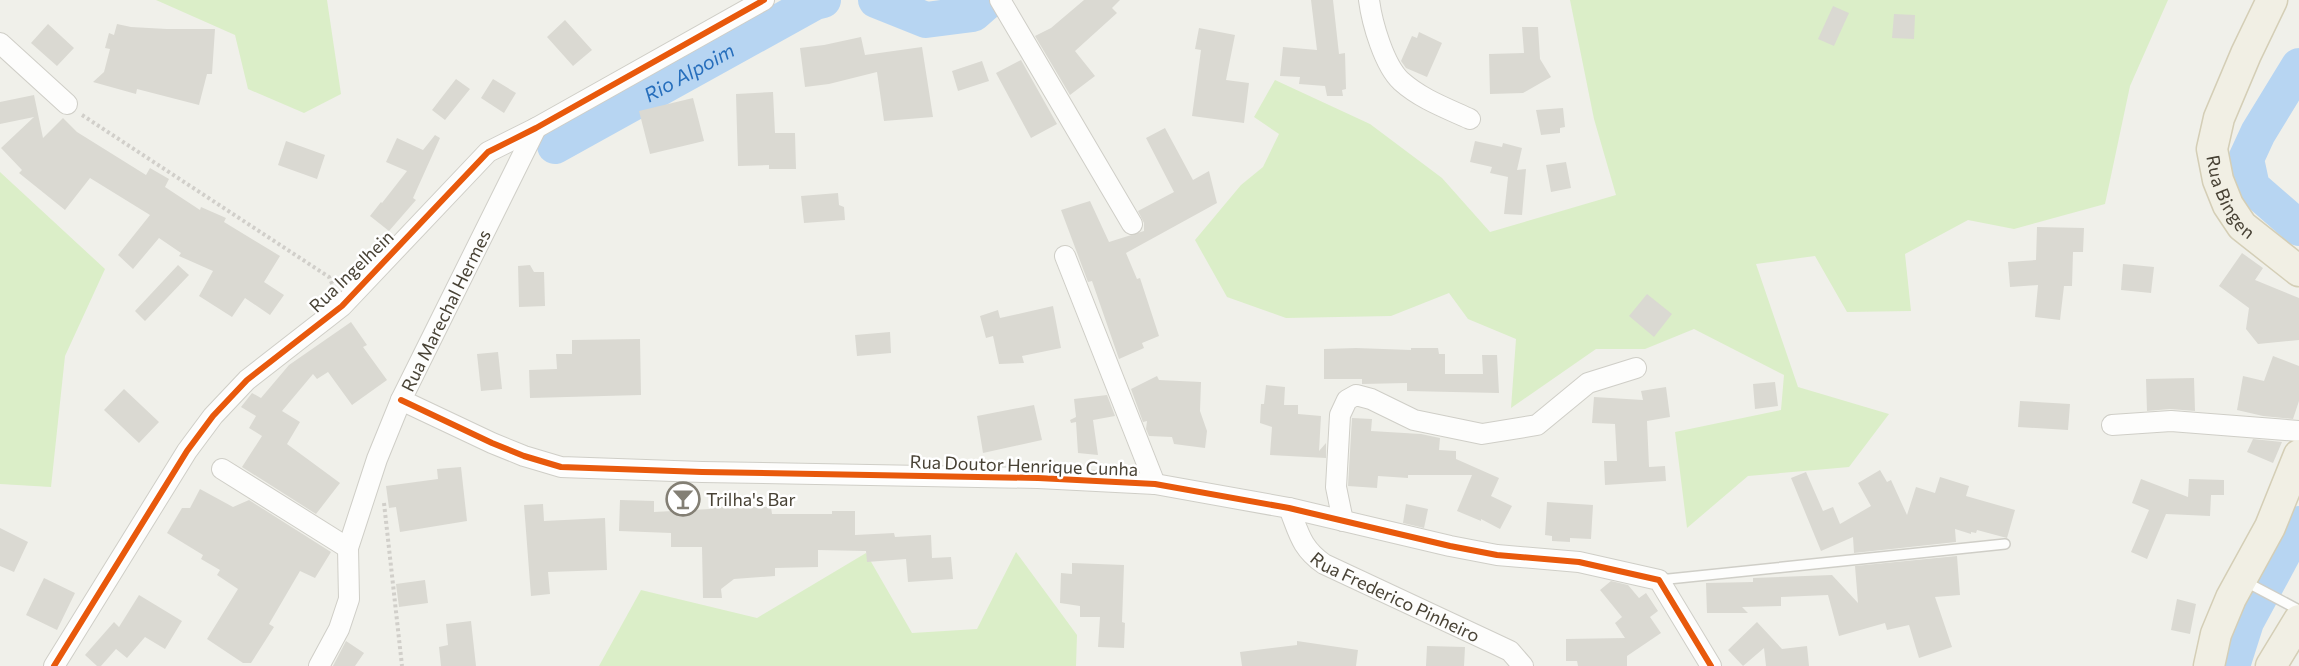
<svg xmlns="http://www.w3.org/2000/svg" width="2299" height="666" font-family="Commissioner,sans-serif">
  <rect width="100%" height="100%" fill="#f0f0ea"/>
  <path fill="#dbeec8" d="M156,0H327L341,94L304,113L248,89L235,35Z
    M1570,0H2168L2130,86L2105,204L2014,229L1968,220L1905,254L1911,311L1847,312L1815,256L1756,264L1798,387L1889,414L1849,467L1748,476L1687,528L1675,432L1781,410L1784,375L1694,329L1645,349H1596L1511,408L1516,339L1468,319L1449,293L1391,316L1286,318L1227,297L1195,240L1241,185L1263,167L1279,134L1254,117L1275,80L1370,124L1442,178L1490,232L1616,195L1594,119Z
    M0,172L105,269L65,356L51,487L0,484Z
    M1016,552L1077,635L1076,666H599L641,590L757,618L866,553L912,633L977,629Z"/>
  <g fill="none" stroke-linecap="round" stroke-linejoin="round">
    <g stroke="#b7d5f2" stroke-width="36">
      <path d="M876,0L926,20L973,14L989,0"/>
      <path d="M2299,66L2258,133L2246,159L2252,187L2299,228"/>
      <path id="s1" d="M555,146L815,2L823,0"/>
      <path d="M2232,666L2246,622L2299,524"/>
    </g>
  </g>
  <path fill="#dad9d2" d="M1084,0H1120L1112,8L1117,13L1075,51L1095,76L1070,95L1035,36L1051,28Z
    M1311,0H1333L1339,54L1345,53L1346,89L1342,90L1343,96H1327L1325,86L1299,84L1300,77L1280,76L1283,47L1317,50Z
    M1833,6L1849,13L1834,46L1818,39Z
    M1894,14L1915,15L1914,39L1892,38Z
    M565,20L592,50L573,66L547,37Z
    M48,24L74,48L57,66L31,43Z
    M117,24L131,27L167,29H215L212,74H207L199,105L137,89L136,94L93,82L104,72L110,49L105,48L109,33L114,35Z
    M1522,27H1538L1540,59L1551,77L1523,93L1490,94L1489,54L1524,53Z
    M1199,28L1235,35L1226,80L1249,83L1244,123L1192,116L1201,50L1195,49Z
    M1419,32L1442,43L1427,77L1406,68L1401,61L1412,36L1417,38Z
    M861,37L865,55L922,47L933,117L884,121L877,72L829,84L805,87L800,48L824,45Z
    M1021,60L1057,124L1031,138L996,73Z
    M982,61L989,81L958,91L952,71Z
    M456,79L470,89L445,120L432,110Z
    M493,79L516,93L504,113L481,98Z
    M773,92L775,133H795L796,169H769V165L738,166L736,94Z
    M34,95L43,138L63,118L77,132L146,175L150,168L169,179L165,187L200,210L201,207L226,218L224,222L280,256L264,282L284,295L270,315L245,298L232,317L199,296L213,271L179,256L181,253L159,238L133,269L118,255L150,215L90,178L65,210L19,173L22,170L1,148L34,117L0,124V102Z
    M693,98L704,141L650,154L639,111Z
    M1563,108L1565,127L1560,128V133L1541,135L1536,110Z
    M1165,128L1193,180L1209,171L1217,203L1126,253L1137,279L1140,278L1159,336L1142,343L1144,348L1119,359L1092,281L1088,282L1061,210L1090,201L1109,242L1144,231V223L1138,211L1174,192L1146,138Z
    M435,135L440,138L413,198L416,200L389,231L370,216L381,202L382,203L407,171L386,162L397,138L423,150Z
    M286,141L325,155L317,179L278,165Z
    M1475,141L1502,147L1503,143L1522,148L1517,170L1526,169L1522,215L1504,214L1508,177L1490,173L1492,167L1470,162Z
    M1566,162L1571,188L1551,192L1546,165Z
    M838,193L839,205L844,207L845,220L804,223L801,196Z
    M2037,227L2084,228L2083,252H2073L2072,286H2064L2060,320L2035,317L2038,285L2010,287L2008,262L2036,260Z
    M2242,253L2263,268L2255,280L2299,298V340L2258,344L2246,329L2249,308L2219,286Z
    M2123,264L2154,267L2151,293L2121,290Z
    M178,265L189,275L145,321L135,311Z
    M530,265L534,272H544L545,306L519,307L518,266Z
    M1647,294L1672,314L1654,337L1629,316Z
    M1053,306L1061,348L1022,356L1024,363L999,364L993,336L986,338L980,316L998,310L1000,318Z
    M351,322L367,345L363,347L387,380L352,405L328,372L317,379L313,374L282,411L300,422L287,444L340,483L316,514L242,467L262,436L249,428L256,416L241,407L252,393L261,398L289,365Z
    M890,332L891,353L857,356L855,335Z
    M640,339L641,395L530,398L529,370L557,369L556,354H572V340Z
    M1356,348L1411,350V348H1438L1439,354H1445V374H1483L1482,355H1497L1499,393L1407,391V383L1362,384V379H1324V349Z
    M498,352L502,389L481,391L477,354Z
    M2273,356L2299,366V401L2293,419L2263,416L2237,410L2243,376L2264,381Z
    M1157,376L1159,380L1201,382L1200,411L1207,431L1205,448L1174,444L1172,437L1149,436L1146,429L1147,421L1143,422L1131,389Z
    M2194,378L2195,411L2170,409L2147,411L2146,379Z
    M1775,382L1778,406L1755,409L1753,384Z
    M1266,385L1285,387L1284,405H1298V414L1321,416L1319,451L1326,443V458L1270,455L1272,427L1260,423L1261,404H1264Z
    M1666,387L1670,417L1647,421L1649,467L1665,466L1666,481L1605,485L1604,461H1617L1615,424L1592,423L1594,397L1643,400L1641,391Z
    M124,389L159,422L139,443L104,410Z
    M1107,395L1115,416L1093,420L1098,455L1078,453L1076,422L1071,423L1070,420L1076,417L1074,399Z
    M2020,401L2070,404L2068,430L2018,427Z
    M1034,405L1042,440L983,453L977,416Z
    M1352,418L1372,419L1371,431L1421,434L1440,438L1439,450L1456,451V459L1499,478L1491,496L1512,506L1500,529L1481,519V521L1457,511L1472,475H1408V478L1378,476L1377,488L1348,486Z
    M2253,439L2282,442L2273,463L2247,452Z
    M461,467L467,521L400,532L396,507L389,508L386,486L438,479L437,469Z
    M1880,470L1887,482L1891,480L1907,515L1916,487L1935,493L1940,477L1969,486L1966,496L2015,510L2007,538L1977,530L1976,533L1971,532V534L1955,529L1956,542L1854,553L1853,537L1821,551L1791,478L1806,472L1823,511L1833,507L1840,524L1871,506L1858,483Z
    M2141,479L2188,497L2189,479L2224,480V495H2211L2210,516L2166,514L2147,559L2131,552L2149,510L2132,503Z
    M200,489L233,507L249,500L331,552L315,578L300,571L269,624L274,627L251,663H243L207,639L238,589L217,575L220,570L201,559L203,555L167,533L182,508H190Z
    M620,500L654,501V512L710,509V507H771L772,514H832V511H855V535L894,533L895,537L931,535L932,558L951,557L953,579L908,582L906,559L867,562L866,551L818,550V567L775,568V576L734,579L721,589L722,598H703L702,547H671V533L619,531Z
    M1547,502L1593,505L1591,539L1570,538V542L1552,541V536L1545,535Z
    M543,504L544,521L605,518L607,570L548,572L550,594L531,596L524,505Z
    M1406,504L1428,509L1424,528L1403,523Z
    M0,528L28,542L14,572L0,566Z
    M1957,556L1960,595L1935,597L1952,647L1919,658L1909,625L1887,630L1885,623L1839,636L1828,595L1781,597V606L1742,607L1748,613H1707L1706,583L1753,582V578L1832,575L1858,603L1855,566Z
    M1072,563L1124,565L1122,622L1125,623L1124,648L1098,647L1100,617H1080V606L1060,603L1061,573L1072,574Z
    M44,578L75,593L57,630L26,615Z
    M425,580L428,603L399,607L396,584Z
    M1611,581L1628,585L1639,598L1646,593L1658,611L1650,617L1661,633L1627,656V666H1578L1577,661H1566V639L1625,638L1615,623L1622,617L1600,590Z
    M139,595L182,621L165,649L145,637L127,658L116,649L101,666H97L85,655L114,622L119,627Z
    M2177,599L2196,604L2190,634L2171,630Z
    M471,621L476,666H441L439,647L448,645L446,624Z
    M1757,622L1782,649L1807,646L1809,666H1766L1764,648L1743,666L1728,650Z
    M346,641L364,653L355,666H333Z
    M1297,641L1358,650L1356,666H1242L1240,652L1297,645Z
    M1427,646L1465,647L1464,666H1426Z"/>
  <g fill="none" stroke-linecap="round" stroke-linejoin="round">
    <g stroke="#cfcec7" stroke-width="12">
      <path id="lane" d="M1659,580L2005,544
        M2246,582L2299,610"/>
    </g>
    <g stroke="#cfcec7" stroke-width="22">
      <g id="street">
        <path d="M1000,0L1132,224"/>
        <path d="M1369,0C1372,23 1384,65 1401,81C1421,99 1446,108 1470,119"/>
        <path d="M0,43L67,104"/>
        <path d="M1065,256L1155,484"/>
        <path d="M401,400L492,443L524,456L561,467L702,472L1038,478L1155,484L1289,508L1450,546L1497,555L1579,562L1659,580L1711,666"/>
        <path d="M2112,425L2171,421L2299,431"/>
        <path d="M222,469L348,548"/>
        <path id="s2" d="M1289,508C1299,533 1301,548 1324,564L1493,643L1510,651L1523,666"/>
        <path d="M1343,521L1336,487L1340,415L1347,400L1356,395L1371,399L1414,420L1482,434L1537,425L1588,383L1636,368"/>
        <path d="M54,666L187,451L213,416L247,380L342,306L488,152L536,128L764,0"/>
        <path id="s3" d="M319,666L339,629L349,599L348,548L377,459L401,400L536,128"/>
      </g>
    </g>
    <g stroke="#d4ceb6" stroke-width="33">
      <g id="primary">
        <path id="s4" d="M2272,0L2246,54L2219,118L2212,149L2218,180L2228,205L2242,226L2299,271"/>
        <path d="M2209,666L2216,634L2231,598L2270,527L2299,455"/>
        <path d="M2271,666L2299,620"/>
      </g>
    </g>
    <path stroke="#d1cfca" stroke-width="4" stroke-dasharray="3 3" stroke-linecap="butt" d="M82,115L329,277L334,288
      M384,503L402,666"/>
    <use href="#lane" stroke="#fdfdfc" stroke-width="9"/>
    <use href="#street" stroke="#fdfdfc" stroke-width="20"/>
    <use href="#primary" stroke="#f1efe4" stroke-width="30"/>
    <g stroke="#fff" stroke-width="10">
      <path id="cycleway" d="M401,400L492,443L524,456L561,467L702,472L1038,478L1155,484L1289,508L1450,546L1497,555L1579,562L1659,580L1711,666
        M54,666L187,451L213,416L247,380L342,306L488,152L536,128L764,0"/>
    </g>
    <use href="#cycleway" stroke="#e8590c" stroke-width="6"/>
  </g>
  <defs>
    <g id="bar-ring" transform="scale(1.725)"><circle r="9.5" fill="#fff" stroke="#837f74" stroke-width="1.5"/><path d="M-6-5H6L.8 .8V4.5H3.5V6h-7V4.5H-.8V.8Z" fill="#837f74"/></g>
  </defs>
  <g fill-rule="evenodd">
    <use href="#bar-ring" x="683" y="499"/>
  </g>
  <g text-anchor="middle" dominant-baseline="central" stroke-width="5" stroke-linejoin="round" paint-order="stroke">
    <g font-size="18" fill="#484235" stroke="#fff">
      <text stroke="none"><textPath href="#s4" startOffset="213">Rua Bingen</textPath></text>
      <text transform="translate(351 271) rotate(-44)">Rua Ingelhein</text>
      <text stroke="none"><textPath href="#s3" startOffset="382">Rua Marechal Hermes</textPath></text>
      <text transform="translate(1024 465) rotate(2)">Rua Doutor Henrique Cunha</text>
      <text stroke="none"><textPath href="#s2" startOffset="146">Rua Frederico Pinheiro</textPath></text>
    </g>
    <g font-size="18" fill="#484235" stroke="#fff" text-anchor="start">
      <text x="706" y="499">Trilha's Bar</text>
    </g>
    <g font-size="20" font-style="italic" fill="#266ebc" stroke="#fff">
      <text stroke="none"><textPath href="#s1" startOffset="153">Rio Alpoim</textPath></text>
    </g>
  </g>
</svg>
